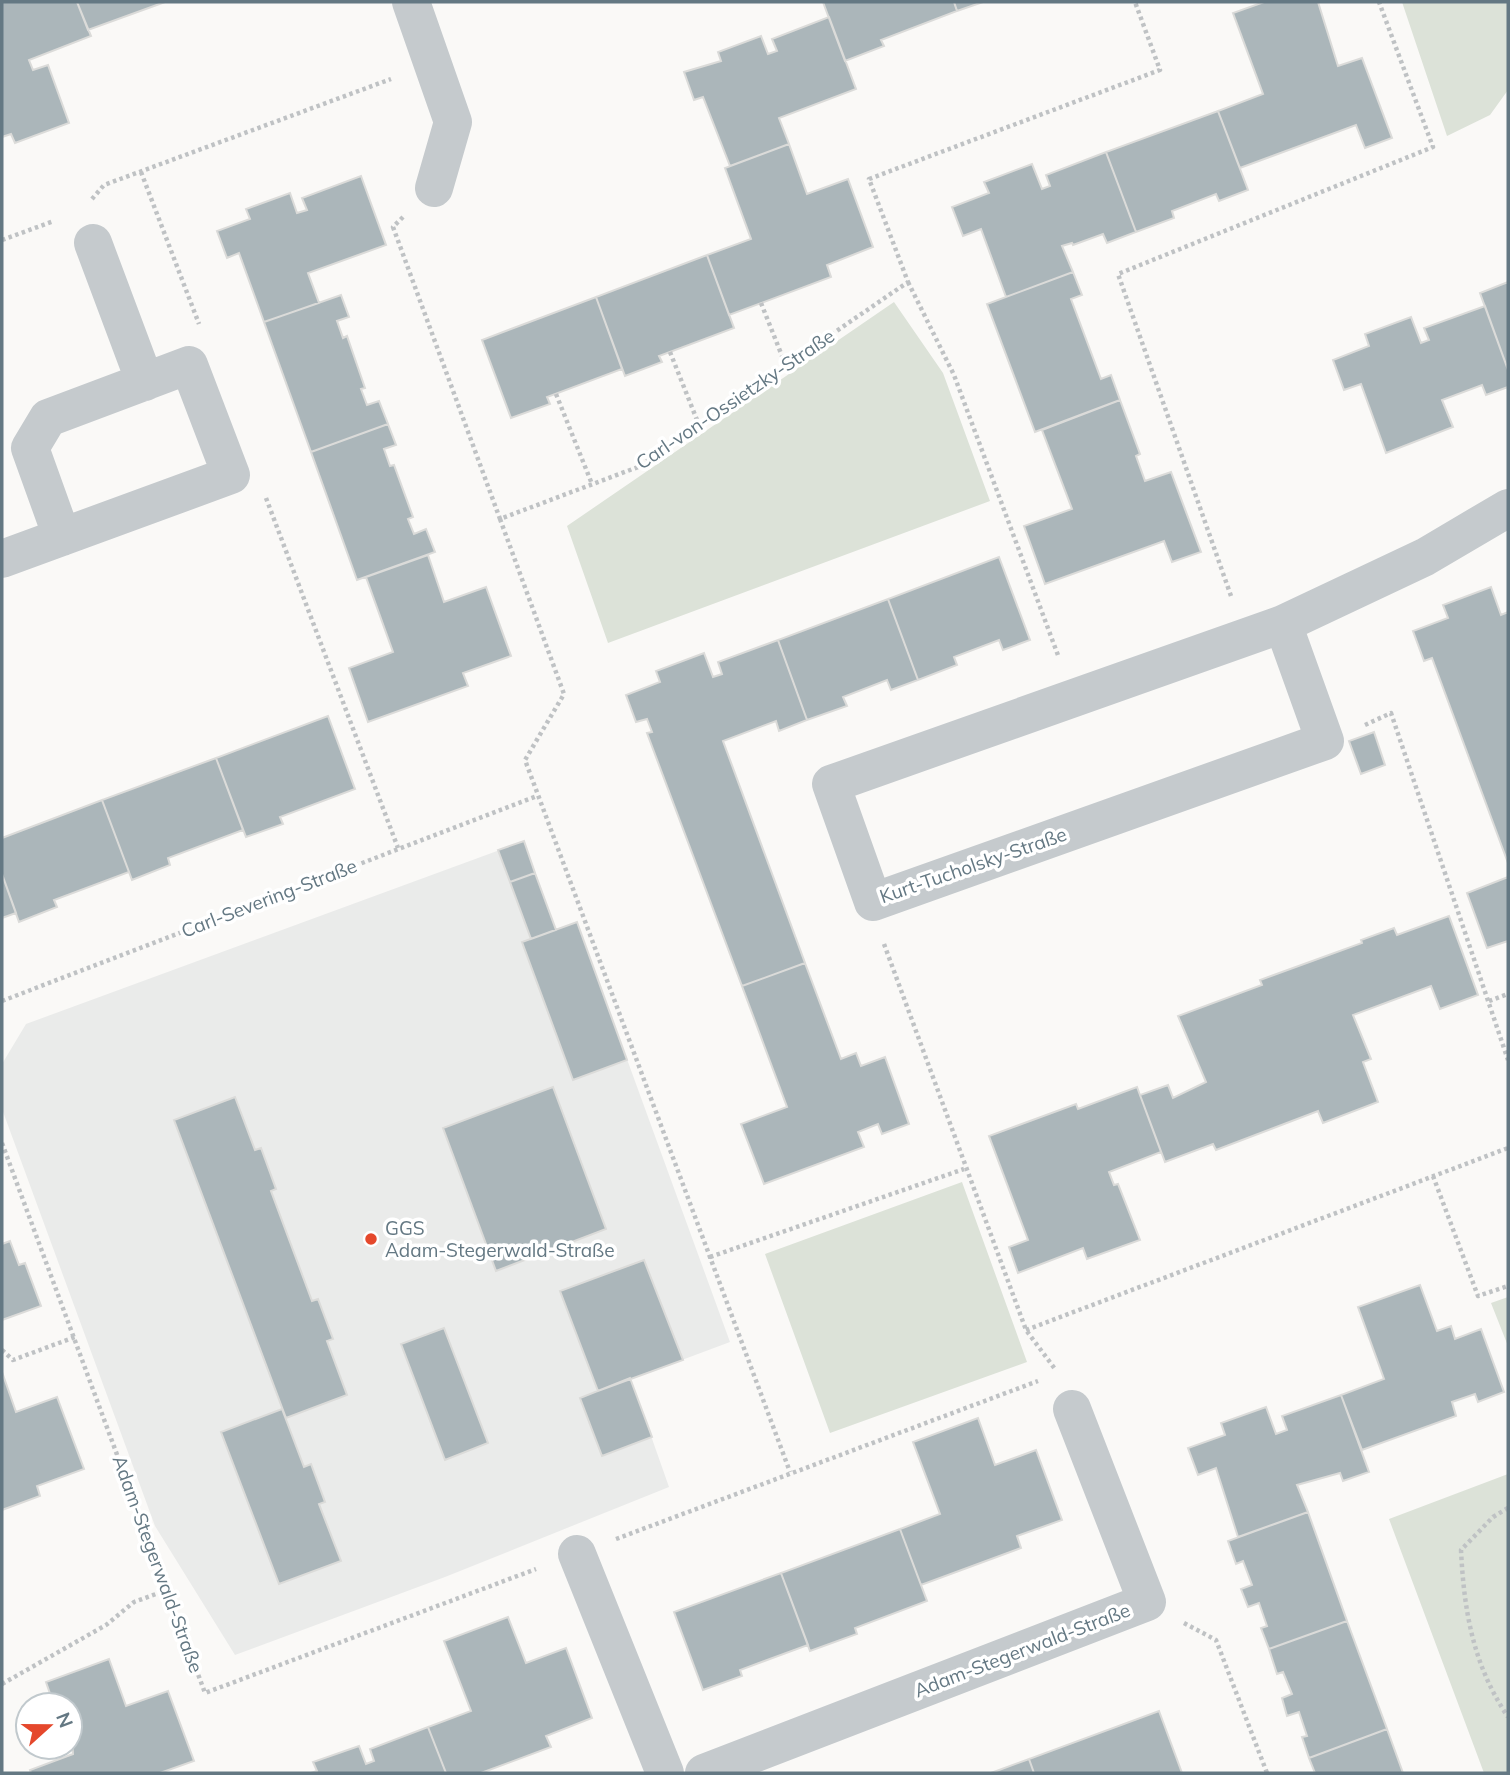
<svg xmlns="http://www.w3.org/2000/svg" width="1510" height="1775" font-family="Mulish,sans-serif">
  <rect width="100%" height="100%" fill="#faf9f7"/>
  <path fill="#eaebea" d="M524,841L556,929L577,922L730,1342L631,1379L669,1487L445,1577L235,1655L155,1526L2,1109V1064L26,1024Z"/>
  <path fill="#dce2d8" d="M1402,2H1508V90L1490,115L1447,136Z
    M894,302L943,373L990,501L608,643L567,526Z
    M962,1182L1027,1362L830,1433L765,1254Z
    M1508,1297V1346L1491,1303Z
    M1508,1474V1773H1484L1389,1519Z"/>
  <path fill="#abb6ba" stroke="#dbdbd9" stroke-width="2" d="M2,2H77L91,36L29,60L33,70L48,65L69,123L15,143L11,134L2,137Z
    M77,2H165L88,30Z
    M823,2H954L957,11L881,40L884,46L845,61Z
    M954,2H983L957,11Z
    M1264,2H1318L1338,66L1362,58L1392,138L1365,148L1356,125L1240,168L1218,111L1263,94L1233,13Z
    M829,17L856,89L779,118L789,144L730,166L703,97L694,100L684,72L721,61L718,52L761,36L768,54L777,51L772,39Z
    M1218,111L1248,190L1219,201L1216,194L1172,211L1174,218L1136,232L1106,152Z
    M789,144L807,194L848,179L873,247L827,265L831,277L729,315L707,255L751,239L725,168Z
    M1106,152L1136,232L1107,243L1103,234L1073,245L1072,243L1062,246L1073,272L1006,297L981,229L963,236L952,207L989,193L984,182L1032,164L1042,189L1050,186L1046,175Z
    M361,176L386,245L308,273L319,303L264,322L239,253L227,258L217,231L250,219L246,209L290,193L297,213L307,210L302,198Z
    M707,255L734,328L659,356L662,362L625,376L596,297Z
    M1073,272L1082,295L1071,299L1101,379L1111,375L1120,400L1035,432L987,304Z
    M1508,282V370L1480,293Z
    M341,295L349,317L337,321L343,338L347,336L365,388L361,389L367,405L379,401L388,424L311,452L264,322Z
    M596,297L622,369L547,397L550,404L511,418L482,340Z
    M1485,306L1508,370V387L1486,395L1482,385L1442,400L1453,427L1386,453L1361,384L1344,390L1333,360L1369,346L1365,334L1411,317L1421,343L1429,340L1424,328Z
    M1120,400L1140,454L1136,456L1145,481L1171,472L1201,552L1172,562L1164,541L1045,584L1024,526L1072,509L1042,430Z
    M388,424L396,445L384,449L390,466L394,465L413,517L408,519L414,534L426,529L435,552L357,580L311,452Z
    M428,555L444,602L486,587L511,656L463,673L468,686L368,722L349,668L393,652L366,577Z
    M999,557L1030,640L1003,650L999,640L954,657L957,665L918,680L888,599Z
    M1491,587L1501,615L1508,612V863L1432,658L1424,661L1413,631L1448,618L1443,605Z
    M888,599L918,680L891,690L887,680L843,697L847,706L807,720L778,640Z
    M778,640L807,720L779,731L776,721L723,741L805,963L742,986L647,733L652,732L647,719L636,722L626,695L660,682L656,671L704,653L713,677L722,674L718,662Z
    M328,716L355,789L280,817L283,824L246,837L216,758Z
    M1374,732L1385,765L1361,774L1349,741Z
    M216,758L243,830L168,858L170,865L132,880L102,800Z
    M102,800L129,872L54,900L57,907L19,922L2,874V838Z
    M524,841L535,873L510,882L498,850Z
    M535,873L556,930L531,939L510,882Z
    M2,874L16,913L2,918Z
    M1508,877V941L1487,948L1467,893Z
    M1449,916L1478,995L1440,1009L1431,986L1353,1015L1371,1059L1363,1062L1378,1102L1323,1123L1318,1111L1216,1150L1213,1144L1165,1162L1140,1095L1168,1085L1173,1098L1206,1082L1178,1016L1262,985L1260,980L1362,943L1361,940L1394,928L1397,935Z
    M577,922L627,1060L573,1080L522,942Z
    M805,963L841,1059L856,1053L861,1066L885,1057L909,1124L882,1134L878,1124L858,1132L864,1147L764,1184L741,1124L787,1107L742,986Z
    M553,1087L606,1229L496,1271L443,1128Z
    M1137,1087L1161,1152L1109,1172L1114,1185L1118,1184L1140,1240L1087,1259L1083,1248L1018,1273L1009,1247L1028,1240L989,1136L1076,1104L1078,1109Z
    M235,1097L255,1150L261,1148L276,1189L271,1191L312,1301L318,1299L333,1339L327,1341L347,1395L286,1418L174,1120Z
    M10,1241L19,1265L25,1263L41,1306L2,1320V1244Z
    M644,1260L683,1360L598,1391L560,1291Z
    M1420,1285L1437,1331L1451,1326L1455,1339L1481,1329L1504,1392L1478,1402L1475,1394L1452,1402L1456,1416L1362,1450L1341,1395L1384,1379L1358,1307Z
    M444,1328L488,1443L445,1460L401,1344Z
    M2,1372L16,1412L57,1397L84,1469L37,1486L40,1496L2,1510Z
    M630,1378L652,1437L602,1456L580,1398Z
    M1341,1395L1369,1472L1343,1481L1340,1473L1297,1485L1308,1512L1238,1537L1216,1468L1198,1475L1188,1448L1225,1435L1221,1423L1266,1407L1276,1434L1287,1430L1282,1416Z
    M282,1409L304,1467L311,1464L325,1502L319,1504L341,1561L279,1584L221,1432Z
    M978,1418L995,1465L1036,1450L1062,1520L1017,1536L1021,1548L921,1585L900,1529L940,1514L913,1442Z
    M1308,1512L1347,1621L1269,1649L1261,1628L1267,1626L1259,1603L1248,1607L1241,1589L1252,1585L1243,1561L1236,1564L1228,1541Z
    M900,1529L927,1601L855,1628L857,1634L810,1651L781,1573Z
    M781,1573L808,1645L740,1670L742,1676L703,1690L674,1612Z
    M508,1617L526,1663L566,1648L592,1718L546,1736L551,1747L481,1773H446L428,1727L471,1711L444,1641Z
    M1347,1621L1387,1729L1309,1758L1302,1737L1307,1736L1299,1712L1287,1716L1282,1698L1292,1694L1283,1672L1277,1674L1269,1649Z
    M109,1659L126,1706L168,1691L194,1761L160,1773H31L30,1770L73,1754L70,1705H54L46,1682Z
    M1159,1711L1182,1773H1034L1029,1759Z
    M428,1727L446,1773H311L317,1771L313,1762L359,1746L366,1764L374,1761L370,1749Z
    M1387,1729L1403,1773H1315L1309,1758Z
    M1029,1759L1034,1773H991Z"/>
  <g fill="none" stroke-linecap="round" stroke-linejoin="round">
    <path stroke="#bfc2c4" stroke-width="4.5" stroke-dasharray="3.5 3.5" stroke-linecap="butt" d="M141,172L199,324
      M92,199L104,185L391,79
      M403,217L393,227L500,519L638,467L908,282L869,179L1160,70L1135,2
      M2,240L54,221
      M908,282L954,375L1059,658
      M761,303L786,366
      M670,352L699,425
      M556,394L592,484
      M266,498L398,848
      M500,519L564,694L525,760L790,1472
      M1231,596L1118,274L1433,147L1379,2
      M1365,725L1391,713L1508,1060
      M884,944L1026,1330L1055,1369
      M2,1001L537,796
      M1489,1001L1508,994
      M2,1143L205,1693L536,1569
      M1433,1176L1478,1296L1508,1286
      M710,1257L964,1169
      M1026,1330L1508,1148
      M2,1350L13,1360L75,1337
      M1508,1508L1493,1517L1461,1550C1464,1611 1473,1665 1508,1717
      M616,1539L1038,1381
      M1184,1623L1216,1640L1267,1773
      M2,1684L106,1625L134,1602L167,1590"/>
    <path stroke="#c5cacd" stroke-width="38" d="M411,2L453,122L434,188
      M93,243L145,382
      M2,559L231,475L189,365L48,418L30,448L62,537
      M1283,624L1325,741L873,902L831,784L1283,624L1425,557L1508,508
      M577,1554L665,1773
      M704,1773L1147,1602L1072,1409"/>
  </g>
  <circle fill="#e5482c" stroke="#fff" stroke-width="2.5" cx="371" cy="1239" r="7"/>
  <g text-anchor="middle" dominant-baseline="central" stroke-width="7" stroke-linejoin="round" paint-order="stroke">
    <g font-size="19" fill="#647883" stroke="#fff">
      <text transform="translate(735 399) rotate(-34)">Carl-von-Ossietzky-Straße</text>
      <text transform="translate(973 865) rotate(-19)">Kurt-Tucholsky-Straße</text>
      <text transform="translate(269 898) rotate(-21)">Carl-Severing-Straße</text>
      <text transform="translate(158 1564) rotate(70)">Adam-Stegerwald-Straße</text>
      <text transform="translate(1022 1650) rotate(-21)">Adam-Stegerwald-Straße</text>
    </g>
    <g font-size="19" fill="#647883" stroke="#fff" text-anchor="start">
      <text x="385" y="1228">GGS<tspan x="385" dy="22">Adam-Stegerwald-Straße</tspan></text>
    </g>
  </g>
  <rect width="1510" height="1775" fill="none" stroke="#647883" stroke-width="7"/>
  <g transform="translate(49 1726) rotate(69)"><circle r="33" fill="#ffffff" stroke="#c1c9cd" stroke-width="2"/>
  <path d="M0-5L12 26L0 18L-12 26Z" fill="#e5482c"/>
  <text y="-10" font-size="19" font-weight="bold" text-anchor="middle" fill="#647883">N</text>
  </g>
</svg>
